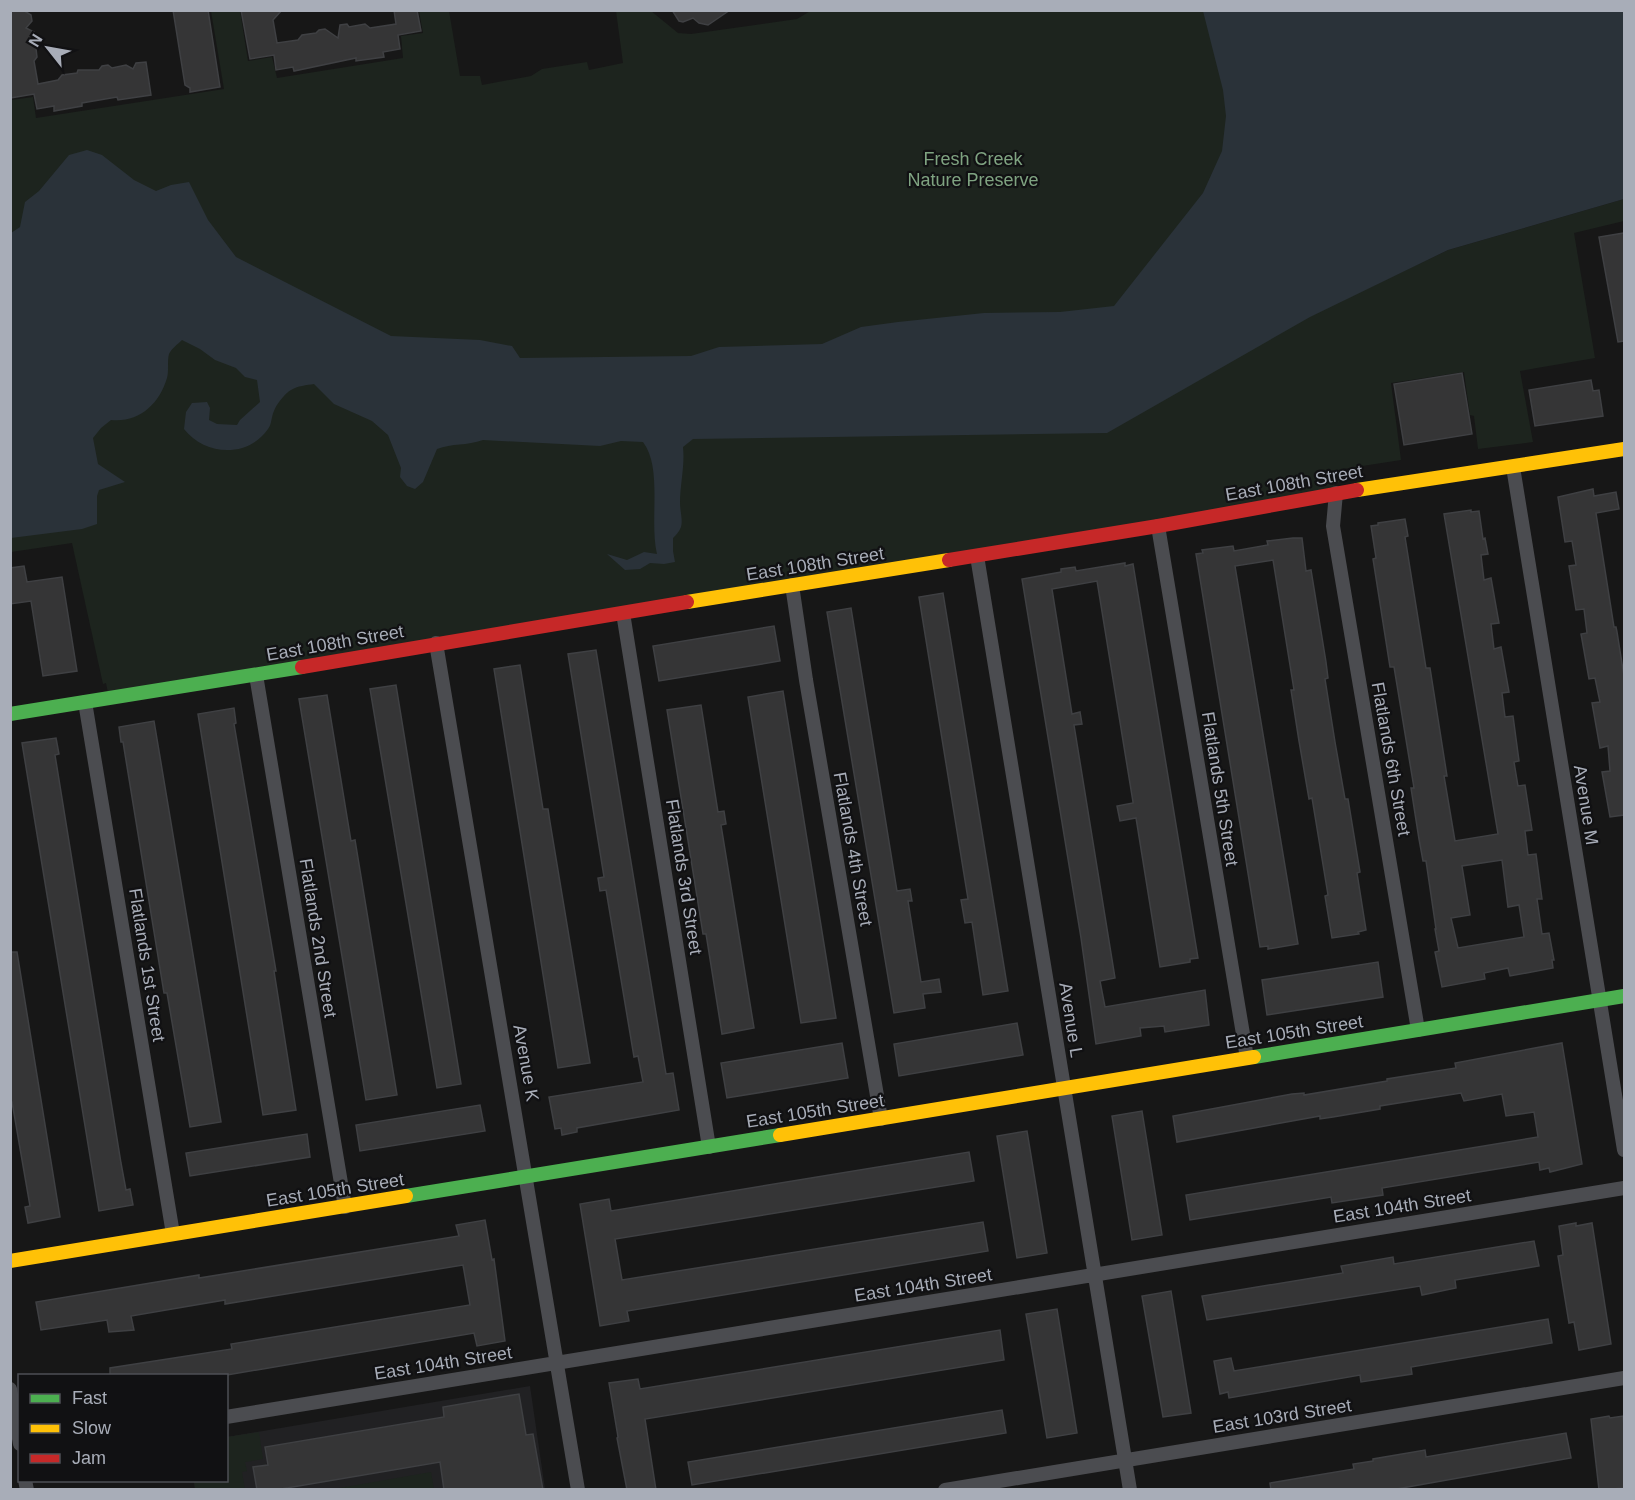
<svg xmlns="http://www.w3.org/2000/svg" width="1635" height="1500" font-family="Helvetica,sans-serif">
  <rect width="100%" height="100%" fill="#171717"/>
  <path fill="#212123" d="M530,1386L545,1489L195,1490L194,1481L226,1480L227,1437Z"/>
  <path fill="#1d241e" d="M812,10L1226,11L1244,105L1210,198L1116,310L820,356L514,368L386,346L11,246V100L33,97L36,118L224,89L211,11H240L248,61L272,57L277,78L403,58L401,36L423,33L419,11H449L460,76H480L482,85L531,76L542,69L587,62L589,70L623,63L616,11H651L678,33L691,34L797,19Z
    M1624,199V221L1574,233L1595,358L1520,371L1533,442L1478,449L1474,416L1470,415L1464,372L1391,383L1401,460L1343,469L1344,475L1340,476V482L1334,483L1336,493L109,698L106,683L103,684L72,543L11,552L10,514L88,436L172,334L316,378L437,425L1310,316L1448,250Z
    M259,1432L263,1459L245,1462L247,1471L242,1472L245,1489H195L194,1481L226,1480L227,1437Z
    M431,1472L434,1489H334Z"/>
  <path fill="#2a3239" d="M1203,11H1624V199L1448,250L1310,317L1107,433L693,439L683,447C685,466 680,484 680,503C680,511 683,520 681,527C679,532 676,535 673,538V551L675,562L664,564L650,563L640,569L625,570L607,554L627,560L644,552L657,554C649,521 663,468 643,442L621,441L600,446L483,440C467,446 452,443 437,449L423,482L415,489L407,486L400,477L401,468L388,435L372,421L334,404L314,384C307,385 297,386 291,390C285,393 276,405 274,411C271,417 272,424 268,429C248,458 205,456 184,429L186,412L192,403L207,402L210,408L209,420L217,424L237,425L240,420L260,402L257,380L245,377L236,368L215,360L200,349L182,340C178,344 171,349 169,354C167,361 169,371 167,378C159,405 138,423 111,420L101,428L93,438L98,464L125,482L99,490L97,496V524L82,529L11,538V233L20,227L25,202L39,191L69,155L87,150L102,155L134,180L156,191L171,185L189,182L208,220L236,257L391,336L480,340L512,346L520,358L691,356L719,347L822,344L861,327L898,322L984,313L1060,312L1114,306L1203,193L1222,151L1226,116L1223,90Z"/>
  <path fill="#353536" stroke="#3f4043" stroke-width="1.5" fill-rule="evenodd" d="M10,10H23L31,15L32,21L26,28L34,32L37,57L34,61L38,84L58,80L62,75L77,73L78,70H99L102,66L108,65L112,68L126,65L133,69L136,63L146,62L151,95L118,100L117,97L82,103V106L54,111V106L37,109L34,94L10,98Z
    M173,10H208L220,87L190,92V88L185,85Z
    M241,10H282L273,20L277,43L298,40L302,35L316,33L319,30L325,29L338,38L340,25L347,24L349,27L365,24L370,28L396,24L394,10H417L421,31L398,35L400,49L383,52L384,57L356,61V58L294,71L293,67L276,70L274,55L250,59Z
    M672,10H730L708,25L699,23L693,18L683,22L679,21Z
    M1624,233V341L1618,342L1599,237Z
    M1462,373L1472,434L1404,445L1394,384Z
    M1591,380L1593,391L1599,390L1603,416L1535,426L1529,390Z
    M1593,489L1594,496L1616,492L1619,509L1596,513L1614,627H1616L1617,632L1624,676V815L1610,817L1602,772L1610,771L1608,746L1600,748L1592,703L1600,702L1595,678L1589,679L1581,634L1587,633L1584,609L1576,610L1569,566L1576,565L1572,541L1565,542L1558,497Z
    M1471,510V512L1479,511L1483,539L1485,538L1488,554L1481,555L1484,580L1491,578L1499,623L1491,624L1494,649L1501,647L1509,692L1502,693L1505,717L1513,716L1519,761L1514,762L1518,786L1525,785L1532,830L1525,831L1528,855L1536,854L1542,899H1537L1542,934L1549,933L1554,960H1552L1553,968L1510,976L1508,968L1484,973L1485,979L1442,987L1435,952L1439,951L1435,929H1436L1426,861H1423L1419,839L1411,788H1414L1394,667H1390L1373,559L1376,558L1371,526L1378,525V523L1405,519L1408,536L1405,537L1426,668H1430L1447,776H1444L1455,841L1498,834L1444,514ZM1502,860L1508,907L1519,905L1524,937L1458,948L1451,918L1470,915L1462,866Z
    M1293,538H1302L1306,571L1311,570L1326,662L1328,678L1325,679L1335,742L1345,799H1348L1360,872L1357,873L1366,930L1358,932L1359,934L1332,938L1325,896L1328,895L1312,798L1309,799L1299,741L1291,690H1294L1273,560L1235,566L1298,944L1268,949V946L1260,947L1196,554L1203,553L1202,550L1233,546L1234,551L1268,545L1267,541Z
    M1125,563V566L1133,564L1198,958L1190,959V962L1160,967L1136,818L1120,821L1117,806L1133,803V802L1097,581L1052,589L1072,714L1080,712L1082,724L1074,725L1115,978L1100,981L1105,1007L1205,990L1209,1025L1165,1032L1164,1026L1140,1028L1141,1036L1096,1044L1081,938L1022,579L1061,572V569L1075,567L1076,571Z
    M24,566L27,582L62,577L77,671L43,676L31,601L10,604V568Z
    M943,593L1008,991L983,995L972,922L965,923L961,900L968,899L919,597Z
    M851,608L897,891L910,889L912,901H908L921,982L939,979L941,992L923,994L925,1008L894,1013L827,612Z
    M774,626L780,661L659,681L653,646Z
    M596,650L666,1074L673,1073L679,1110L577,1128V1132L562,1135L561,1128L555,1129L549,1097L643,1082L638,1056L634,1057L606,890L600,891L598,878L604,877L568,654Z
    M520,665L543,809H548L550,822L590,1063L558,1068L494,669Z
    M396,685L461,1084L437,1088L370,689Z
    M783,691L836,1018L801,1023L748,697Z
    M327,695L351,841L355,840L397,1095L366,1100L299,699Z
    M701,705L718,812L724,811L726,824L721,825L754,1028L722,1034L706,934H703L667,710Z
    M234,708L236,723L234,724L276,971H274L296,1110L263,1115L198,714Z
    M154,721L221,1122L190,1127L167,993H164L123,742H121L119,727Z
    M56,738L59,754L55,755L121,1163L126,1190L130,1189L133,1205L99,1211L22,743Z
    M10,952H17L60,1217L28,1223L25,1207L30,1206L12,1102H10Z
    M1378,962L1383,997L1267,1015L1262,980Z
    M1017,1023L1023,1055L899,1076L894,1044Z
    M842,1043L848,1078L727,1098L721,1063Z
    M1562,1043L1582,1164L1550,1172L1549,1168L1540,1170L1539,1162L1382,1188L1383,1195L1332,1203L1331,1197L1190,1220L1186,1195L1538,1137L1534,1112L1506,1116L1502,1094L1464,1101L1461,1093L1380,1106V1109L1333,1117L1320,1119V1116L1177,1142L1173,1116L1292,1094L1304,1093V1095L1387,1081V1079L1456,1068L1455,1063Z
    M480,1105L485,1131L360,1151L356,1125Z
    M1142,1111L1162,1235L1132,1240L1112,1116Z
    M1027,1131L1047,1253L1017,1258L997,1136Z
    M307,1134L310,1157L190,1176L186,1153Z
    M969,1152L974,1181L615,1239L622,1280L983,1222L988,1251L627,1311L629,1321L600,1326L580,1204L609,1199L611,1211Z
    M485,1220L492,1260L494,1259L505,1341L477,1346L474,1333L221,1376H110V1368L232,1349L231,1344L470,1305L463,1265L225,1304V1300L131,1316L134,1330L109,1332L107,1320L41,1330L36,1302L199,1275V1278L459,1236L456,1225Z
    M1576,1223V1226L1592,1223L1611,1344L1579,1350L1574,1322L1569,1323L1558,1256L1563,1255L1559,1226Z
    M1534,1241L1539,1266L1455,1280L1456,1288L1422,1295L1420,1286L1207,1320L1202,1296L1343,1273L1341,1266L1393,1257L1394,1264Z
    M1171,1291L1191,1413L1163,1417L1142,1296Z
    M1057,1309L1077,1433L1047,1438L1026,1314Z
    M1548,1319L1552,1343L1411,1367L1412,1374L1361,1382L1360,1375L1229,1398L1228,1392L1220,1394L1214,1361L1231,1358L1234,1371Z
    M1000,1330L1004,1360L645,1419L656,1490H627L617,1438L618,1437L609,1383L638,1379L640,1389Z
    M519,1394L526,1435L533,1434L543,1490H444L440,1462L275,1490H257L253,1467L268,1465L265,1447L444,1417L443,1407Z
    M1002,1410L1006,1433L692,1485L688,1462Z
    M1609,1416L1610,1418L1623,1416L1624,1427V1488L1599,1490L1591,1419Z
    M1566,1433L1571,1458L1391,1490H1271L1270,1483L1354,1469L1353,1464L1373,1461V1459L1425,1450L1426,1457Z"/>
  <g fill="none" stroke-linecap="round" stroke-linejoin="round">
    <path stroke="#4b4c50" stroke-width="14" d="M1513,467L1624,1150
      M1336,493L1333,526L1418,1030
      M1158,526L1247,1058
      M977,556L1130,1490
      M792,585L806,680L881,1119
      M623,613L709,1147
      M436,643L578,1490
      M256,675L345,1207
      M85,702L173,1234
      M10,1389L20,1444
      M226,1417L1624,1188
      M25,1480L27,1490
      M945,1490L1624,1378"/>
    <path stroke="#4caf50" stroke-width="14" d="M10,714L302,667
      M1254,1057L1624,996
      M406,1196L780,1135"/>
    <path stroke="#ffc107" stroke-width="14" d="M1357,490L1624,449
      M687,602L949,560
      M780,1135L1254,1057
      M10,1261L406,1196"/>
    <path stroke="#c62828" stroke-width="14" d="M949,560L1158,526L1357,490
      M302,667L687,602"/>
  </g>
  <g text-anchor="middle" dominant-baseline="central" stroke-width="4.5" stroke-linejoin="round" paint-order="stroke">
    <g font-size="18" fill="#7fa381" stroke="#111113">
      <text x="973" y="159">Fresh Creek<tspan x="973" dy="21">Nature Preserve</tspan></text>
    </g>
    <g font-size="18" fill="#a8adb8" stroke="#111113">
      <text transform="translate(1294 483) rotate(-10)">East 108th Street</text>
      <text transform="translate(815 564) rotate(-9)">East 108th Street</text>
      <text transform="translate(335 643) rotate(-10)">East 108th Street</text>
      <text transform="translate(1391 759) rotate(80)">Flatlands 6th Street</text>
      <text transform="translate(1220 789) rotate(81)">Flatlands 5th Street</text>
      <text transform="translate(1586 805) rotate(81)">Avenue M</text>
      <text transform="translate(853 849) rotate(80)">Flatlands 4th Street</text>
      <text transform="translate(684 877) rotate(81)">Flatlands 3rd Street</text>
      <text transform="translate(318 938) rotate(81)">Flatlands 2nd Street</text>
      <text transform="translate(147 965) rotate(81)">Flatlands 1st Street</text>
      <text transform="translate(1071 1020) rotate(81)">Avenue L</text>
      <text transform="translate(1294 1032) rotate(-9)">East 105th Street</text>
      <text transform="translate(526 1063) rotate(80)">Avenue K</text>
      <text transform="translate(815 1111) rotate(-9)">East 105th Street</text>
      <text transform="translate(335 1190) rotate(-9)">East 105th Street</text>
      <text transform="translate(1402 1206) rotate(-9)">East 104th Street</text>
      <text transform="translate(923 1285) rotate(-9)">East 104th Street</text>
      <text transform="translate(443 1363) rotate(-9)">East 104th Street</text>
      <text transform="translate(1282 1416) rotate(-9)">East 103rd Street</text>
    </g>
  </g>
  <rect width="1635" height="1500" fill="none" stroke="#a8adb8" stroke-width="24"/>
  <rect x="18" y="1374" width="210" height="108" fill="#111113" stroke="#4d4f55" stroke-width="1.5"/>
  <rect x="30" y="1394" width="30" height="9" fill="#4caf50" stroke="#4d4f55" stroke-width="1.5"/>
  <text x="72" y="1404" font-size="18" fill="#a8adb8">Fast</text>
  <rect x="30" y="1424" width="30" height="9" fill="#ffc107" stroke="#4d4f55" stroke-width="1.5"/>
  <text x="72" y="1434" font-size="18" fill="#a8adb8">Slow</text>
  <rect x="30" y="1454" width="30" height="9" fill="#c62828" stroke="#4d4f55" stroke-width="1.5"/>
  <text x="72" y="1464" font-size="18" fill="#a8adb8">Jam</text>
  <g transform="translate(48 48) rotate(301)" stroke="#111113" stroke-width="4.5" paint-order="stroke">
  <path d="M0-4.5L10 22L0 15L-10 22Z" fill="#a8adb8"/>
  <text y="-9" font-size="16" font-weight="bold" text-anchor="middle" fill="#a8adb8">N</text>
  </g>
</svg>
